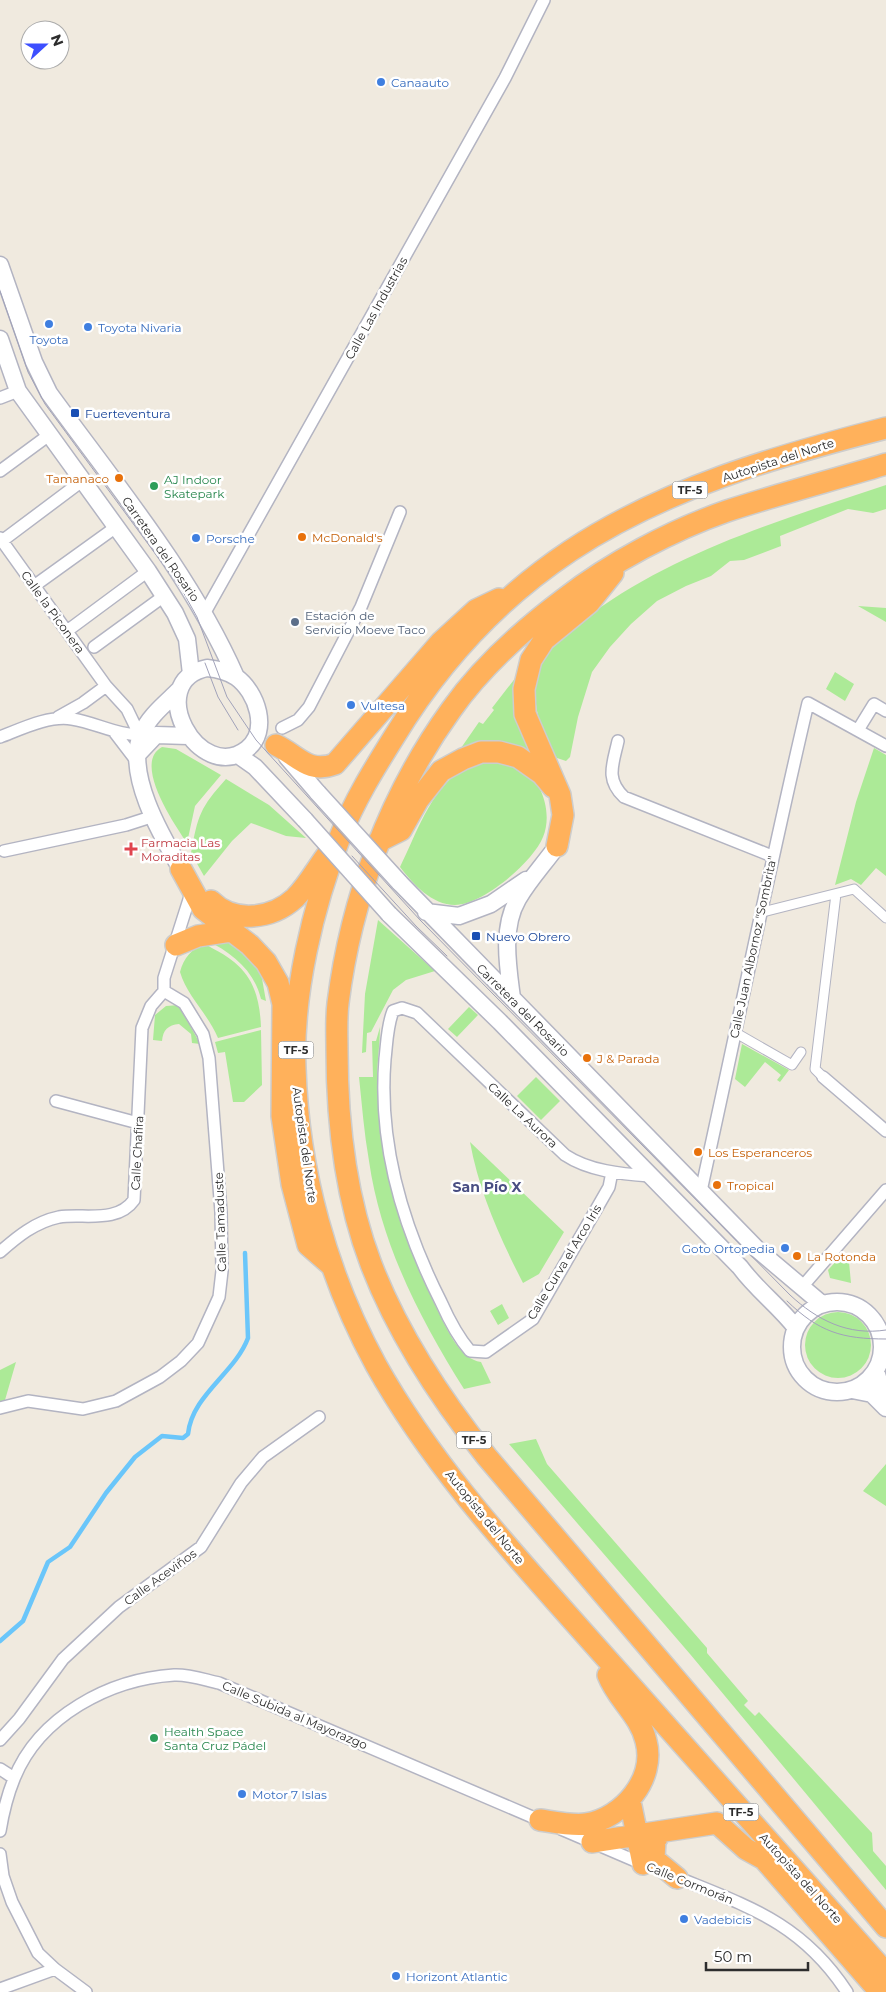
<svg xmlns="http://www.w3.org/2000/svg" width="886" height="1992" font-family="Montserrat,sans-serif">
  <rect width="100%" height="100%" fill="#f0eadf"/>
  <path fill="#acea97" d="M886,485V509L873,513L848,509L780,536L781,546L744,560L730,561L711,576L686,586L657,601L631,624L610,647L592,672L578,717L570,757L566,761L557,758C538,727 526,692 545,658C554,640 575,626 591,614C679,550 784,519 886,485Z
    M858,606L886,608V622Z
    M520,672L531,753L522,750L461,748L479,722L483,724L494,710L492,708Z
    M835,672L854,684L845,701L826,689Z
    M162,747L176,749L221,775L195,806L187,843C175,825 132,763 162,747Z
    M874,748L886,755V876L876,868L861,885L851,879L835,885L856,802Z
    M500,761C506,763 514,764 519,766C542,779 553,813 543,837C533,862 483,905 455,905C432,905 413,884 400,867C416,835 430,790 462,770C473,763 488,762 500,761Z
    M226,779L269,805L306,838L286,836L251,823L232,841L204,876L191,853C198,815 200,808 226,779Z
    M378,920L435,971L406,980L393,990L371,1032L367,1033L366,1052L362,1053L365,994Z
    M209,936L231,942L242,949L261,973L266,1001L261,999C254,970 232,953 206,940Z
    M204,944C244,963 259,981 261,1027L218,1038C208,1014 187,996 180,972C184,957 191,950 204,944Z
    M179,1005L200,1044L192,1043L191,1034L179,1024C168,1025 163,1030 162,1041L153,1040L155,1015L166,1006Z
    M469,1007L478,1015L457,1037L448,1029Z
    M380,1027C380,1044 377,1062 377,1080C380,1162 403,1240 439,1313C448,1331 460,1359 481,1362L491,1383L464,1389C420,1319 381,1244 369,1161C364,1133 362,1105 359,1077H373L372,1041H376Z
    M261,1030L262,1085L244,1102H233L225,1052L218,1053L215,1042Z
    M742,1044L789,1070L780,1082L777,1080L781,1075L765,1062L745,1087L735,1079Z
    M536,1077L560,1101L541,1120L517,1096Z
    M470,1142L564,1232L539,1274L523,1283C500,1238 479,1192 470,1142Z
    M841,1256L849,1262L851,1283L830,1278L828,1270Z
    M502,1304L509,1318L498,1325L490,1311Z
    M805 1345a33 33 0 1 1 66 0a33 33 0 1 1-66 0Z
    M16,1362L5,1400L0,1402V1370Z
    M536,1439L547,1464L707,1648V1653L748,1701L744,1705L755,1716L759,1712L872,1833L873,1851L886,1866V1890L690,1654L509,1444Z
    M886,1464V1506L863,1491Z"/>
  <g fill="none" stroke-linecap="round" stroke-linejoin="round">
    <path stroke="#6ac6fa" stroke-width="4.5" d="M0,1641L23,1621L48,1562L70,1547L106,1493L135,1457L162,1436L183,1438L188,1434C192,1395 235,1373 248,1338L245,1253"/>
    <g stroke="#b3b4c2" stroke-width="11">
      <path id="pedestrian" d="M763,912L854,889L886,918
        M736,1033L792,1065L801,1052
        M823,1077L815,1069L836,894"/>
    </g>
    <g stroke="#b3b4c2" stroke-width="14">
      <path id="minor" d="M0,398L18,391
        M0,471L49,435
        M0,538L106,686L127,709L140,736
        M2,541L82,481
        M34,586L116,527
        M204,614L505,78L544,0
        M67,631L148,571
        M94,647L164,596
        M58,717L83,703L106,686
        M282,728L298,720L309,707L361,607L400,512
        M858,730L874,704L886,711
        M115,733L138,763
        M0,737C21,729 49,715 72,719C97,723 118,736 144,735
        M618,741C613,764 605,779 624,797L772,856
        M4,851L126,825L154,816
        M164,991V978L192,890
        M823,1077L886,1131
        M56,1101L138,1123
        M612,1172L609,1187L601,1201L533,1319L486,1352L470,1351C457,1336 449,1320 441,1302C403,1227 378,1144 385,1059C387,1042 387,1026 393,1011L402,1008L417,1013L565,1155C589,1171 621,1174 650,1176
        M701,1191C737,1028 770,865 808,703L886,746
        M0,1252C17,1237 35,1222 59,1217C83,1213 117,1224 134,1200L142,1028L151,1006L164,991
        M802,1287L886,1190
        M0,1408L28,1401L83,1409L116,1401L160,1377L181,1361L198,1343L219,1297L222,1271L221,1212L209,1058L203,1034L184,1003L164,991
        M0,1740L19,1719L63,1659L119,1607L201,1547L241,1483L263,1457L319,1417
        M0,1769L14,1778
        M561,1829L645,1865
        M0,1831C3,1813 7,1796 14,1779C39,1716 110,1679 174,1675C188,1674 205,1680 219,1683L544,1822
        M0,1854L3,1876L12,1902L38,1953L55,1969L86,1992
        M674,1876C747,1906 801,1922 847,1992
        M0,1989L55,1969"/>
    </g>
    <g stroke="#b3b4c2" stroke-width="19">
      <path id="secondary" d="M0,265L34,362L49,393C115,484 190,573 236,677
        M0,339L18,391L148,571L175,613L187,639L191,674
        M207,668C217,669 227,671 236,677C257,692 270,731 247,749C199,786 142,682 207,668Z
        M179,690C166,703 149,716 142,733C124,772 161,835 181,869
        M138,754L156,735L188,736
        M238,755L255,767L305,820
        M287,757L318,793
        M399,882L758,1250L822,1304
        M426,912L459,916L491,904L526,880
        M389,914L500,1022L740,1267C757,1290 779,1306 796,1328
        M512,998C508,967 501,928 518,899C529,880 544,864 557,846
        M792 1347a45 45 0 1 1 90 0a45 45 0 1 1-90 0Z
        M876,1371L880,1384L886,1390
        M852,1390L872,1394L886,1408"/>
    </g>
    <g stroke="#cdcdcd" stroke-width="24">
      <path id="motorway" d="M886,428C777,456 665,488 570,551C498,599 439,663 394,737C374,769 354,801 340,837C313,906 292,994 295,1068C298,1171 327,1275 376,1365C433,1467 514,1554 591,1641C689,1752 787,1863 886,1973
        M886,464C833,480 779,494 727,511C672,530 610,563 564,599C524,629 480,669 451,710C389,796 351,899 338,1003C336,1019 337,1035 337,1050C337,1122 345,1196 371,1264C398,1335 440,1398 487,1457L886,1927
        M276,745C299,756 308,774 335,764L441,642L476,610L499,599
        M379,841L401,830L418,800L441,771L463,759L481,752H499L518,757L542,774L553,787
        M557,846L563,815L560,795L525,714L524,689L531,660L544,640L589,603L613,573
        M181,869L203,909L250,945L266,962L278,983L283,1004L282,1116L292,1184L308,1245L331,1265
        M211,901C234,924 272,919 295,898C309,884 318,866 330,851
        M176,945L198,936L231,931
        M630,1801L643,1864
        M540,1820C554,1822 572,1826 586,1824C623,1818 656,1779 646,1741C640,1715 617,1699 608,1675
        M657,1838L655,1840L654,1859L677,1878
        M592,1842L717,1823L746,1849L764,1859L880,1992"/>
    </g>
    <use href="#pedestrian" stroke="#fff" stroke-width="9"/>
    <use href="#minor" stroke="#fff" stroke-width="11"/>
    <use href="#secondary" stroke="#fff" stroke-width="16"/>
    <use href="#motorway" stroke="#ffb15b" stroke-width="21"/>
    <path stroke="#a1a2b9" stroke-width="1" d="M0,291L28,372L45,404L182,590L197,617L227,697L256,740L420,920L790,1295C817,1320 848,1336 886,1330
      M205,663L218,697L238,730
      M352,856L416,926L447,956
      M787,1301C819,1332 842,1339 886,1339"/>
    <g stroke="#b3b4c2" stroke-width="19" stroke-linecap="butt">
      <path id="secondary-bridge" d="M318,793L399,882
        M305,820L389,914"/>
    </g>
    <use href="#secondary-bridge" stroke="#fff" stroke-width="16"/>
  </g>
  <g fill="#3f7fe0" stroke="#fff" stroke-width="2">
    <circle cx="381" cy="82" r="5"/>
    <circle cx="49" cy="324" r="5"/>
    <circle cx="88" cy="327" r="5"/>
    <circle cx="196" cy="538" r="5"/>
    <circle cx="351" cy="705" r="5"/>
    <circle cx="785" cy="1248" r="5"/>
    <circle cx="242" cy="1794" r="5"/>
    <circle cx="684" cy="1919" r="5"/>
    <circle cx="396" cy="1976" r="5"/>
  </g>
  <g fill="#1a4fb4" stroke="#fff" stroke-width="2">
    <rect x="70" y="408" width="10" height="10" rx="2.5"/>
    <rect x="471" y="931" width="10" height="10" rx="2.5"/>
  </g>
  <g fill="#e8710a" stroke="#fff" stroke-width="2">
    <circle cx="119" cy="478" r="5"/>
    <circle cx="302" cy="537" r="5"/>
    <circle cx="587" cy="1058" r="5"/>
    <circle cx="698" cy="1152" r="5"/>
    <circle cx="717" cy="1185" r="5"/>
    <circle cx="797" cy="1256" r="5"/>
  </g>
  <g fill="#2e9e5b" stroke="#fff" stroke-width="2">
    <circle cx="154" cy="486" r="5"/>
    <circle cx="154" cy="1738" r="5"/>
  </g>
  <circle fill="#5c6f8a" stroke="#fff" stroke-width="2" cx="295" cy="622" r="5"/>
  <path fill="#e0444e" stroke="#fff" stroke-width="2" d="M128.5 841.5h5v5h5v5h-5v5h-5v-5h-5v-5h5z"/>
  <g text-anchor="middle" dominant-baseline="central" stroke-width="5" stroke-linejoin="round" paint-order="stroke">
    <g fill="#fff" stroke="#6c6c6c" stroke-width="1">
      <rect x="672.5" y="481.5" width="35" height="17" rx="4"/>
      <rect x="278.5" y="1041.5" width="35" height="17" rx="4"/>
      <rect x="456.5" y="1431.5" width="35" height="17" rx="4"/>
      <rect x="723.5" y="1803.5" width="35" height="17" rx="4"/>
    </g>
    <g font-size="11" font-weight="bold" fill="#2d2d2d">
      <text x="690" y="490">TF-5</text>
      <text x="296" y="1050">TF-5</text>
      <text x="474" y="1440">TF-5</text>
      <text x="741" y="1812">TF-5</text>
    </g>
    <g font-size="12" fill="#366cbe" stroke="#fff" text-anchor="start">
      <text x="391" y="82">Canaauto</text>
      <text x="98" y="327">Toyota Nivaria</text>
      <text x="49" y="339" text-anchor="middle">Toyota</text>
      <text x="206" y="538">Porsche</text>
      <text x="361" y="705">Vultesa</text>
      <text x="775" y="1248" text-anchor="end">Goto Ortopedia</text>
      <text x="252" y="1794">Motor 7 Islas</text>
      <text x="694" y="1919">Vadebicis</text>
      <text x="406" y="1976">Horizont Atlantic</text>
    </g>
    <g font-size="12" fill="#2d2d2d" stroke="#fff">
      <text transform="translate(376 308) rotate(-61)">Calle Las Industrias</text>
      <text transform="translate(778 460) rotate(-18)">Autopista del Norte</text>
      <text transform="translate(161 549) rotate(55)">Carretera del Rosario</text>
      <text transform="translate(53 612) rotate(54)">Calle la Piconera</text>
      <text transform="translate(753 947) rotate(-78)">Calle Juan Albornoz "Sombrita"</text>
      <text transform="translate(523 1010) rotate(45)">Carretera del Rosario</text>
      <text transform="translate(523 1115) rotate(43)">Calle La Aurora</text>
      <text transform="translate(305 1145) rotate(82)">Autopista del Norte</text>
      <text transform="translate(137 1153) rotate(-87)">Calle Chafira</text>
      <text transform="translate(220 1222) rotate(-92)">Calle Tamaduste</text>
      <text transform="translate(564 1262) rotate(-59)">Calle Curva el Arco Iris</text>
      <text transform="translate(485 1517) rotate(51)">Autopista del Norte</text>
      <text transform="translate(160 1577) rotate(-36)">Calle Aceviños</text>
      <text transform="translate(295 1715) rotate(23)">Calle Subida al Mayorazgo</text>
      <text transform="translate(801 1878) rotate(48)">Autopista del Norte</text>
      <text transform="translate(690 1883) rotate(22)">Calle Cormorán</text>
    </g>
    <g font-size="12" fill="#164399" stroke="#fff" text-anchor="start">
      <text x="85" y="413">Fuerteventura</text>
      <text x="486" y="936">Nuevo Obrero</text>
    </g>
    <g font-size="12" fill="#c56008" stroke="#fff" text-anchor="start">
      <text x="109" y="478" text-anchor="end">Tamanaco</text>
      <text x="312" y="537">McDonald's</text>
      <text x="597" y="1058">J &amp; Parada</text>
      <text x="708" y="1152">Los Esperanceros</text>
      <text x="727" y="1185">Tropical</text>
      <text x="807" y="1256">La Rotonda</text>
    </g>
    <g font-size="12" fill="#27864d" stroke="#fff" text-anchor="start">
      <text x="164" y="479">AJ Indoor<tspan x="164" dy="14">Skatepark</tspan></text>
      <text x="164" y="1731">Health Space<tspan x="164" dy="14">Santa Cruz Pádel</tspan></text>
    </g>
    <g font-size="12" fill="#4e5e75" stroke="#fff" text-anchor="start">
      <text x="305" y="615">Estación de<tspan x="305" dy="14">Servicio Moeve Taco</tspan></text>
    </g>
    <g font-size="12" fill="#be3a42" stroke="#fff" text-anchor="start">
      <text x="141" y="842">Farmacia Las<tspan x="141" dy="14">Moraditas</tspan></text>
    </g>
    <g font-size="14" font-weight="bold" fill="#494e83" stroke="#fff">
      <text x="487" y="1187">San Pío X</text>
    </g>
  </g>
  <g transform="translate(45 45) rotate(69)"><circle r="24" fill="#ffffff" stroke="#ababab"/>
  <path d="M0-4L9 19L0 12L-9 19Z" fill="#3d4fff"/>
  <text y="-8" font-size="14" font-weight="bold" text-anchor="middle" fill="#2d2d2d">N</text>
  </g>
  <path d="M706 1962v8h102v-8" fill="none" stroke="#2d2d2d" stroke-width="2.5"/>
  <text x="714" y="1962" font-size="15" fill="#2d2d2d" stroke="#ffffff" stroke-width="4" paint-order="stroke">50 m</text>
</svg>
